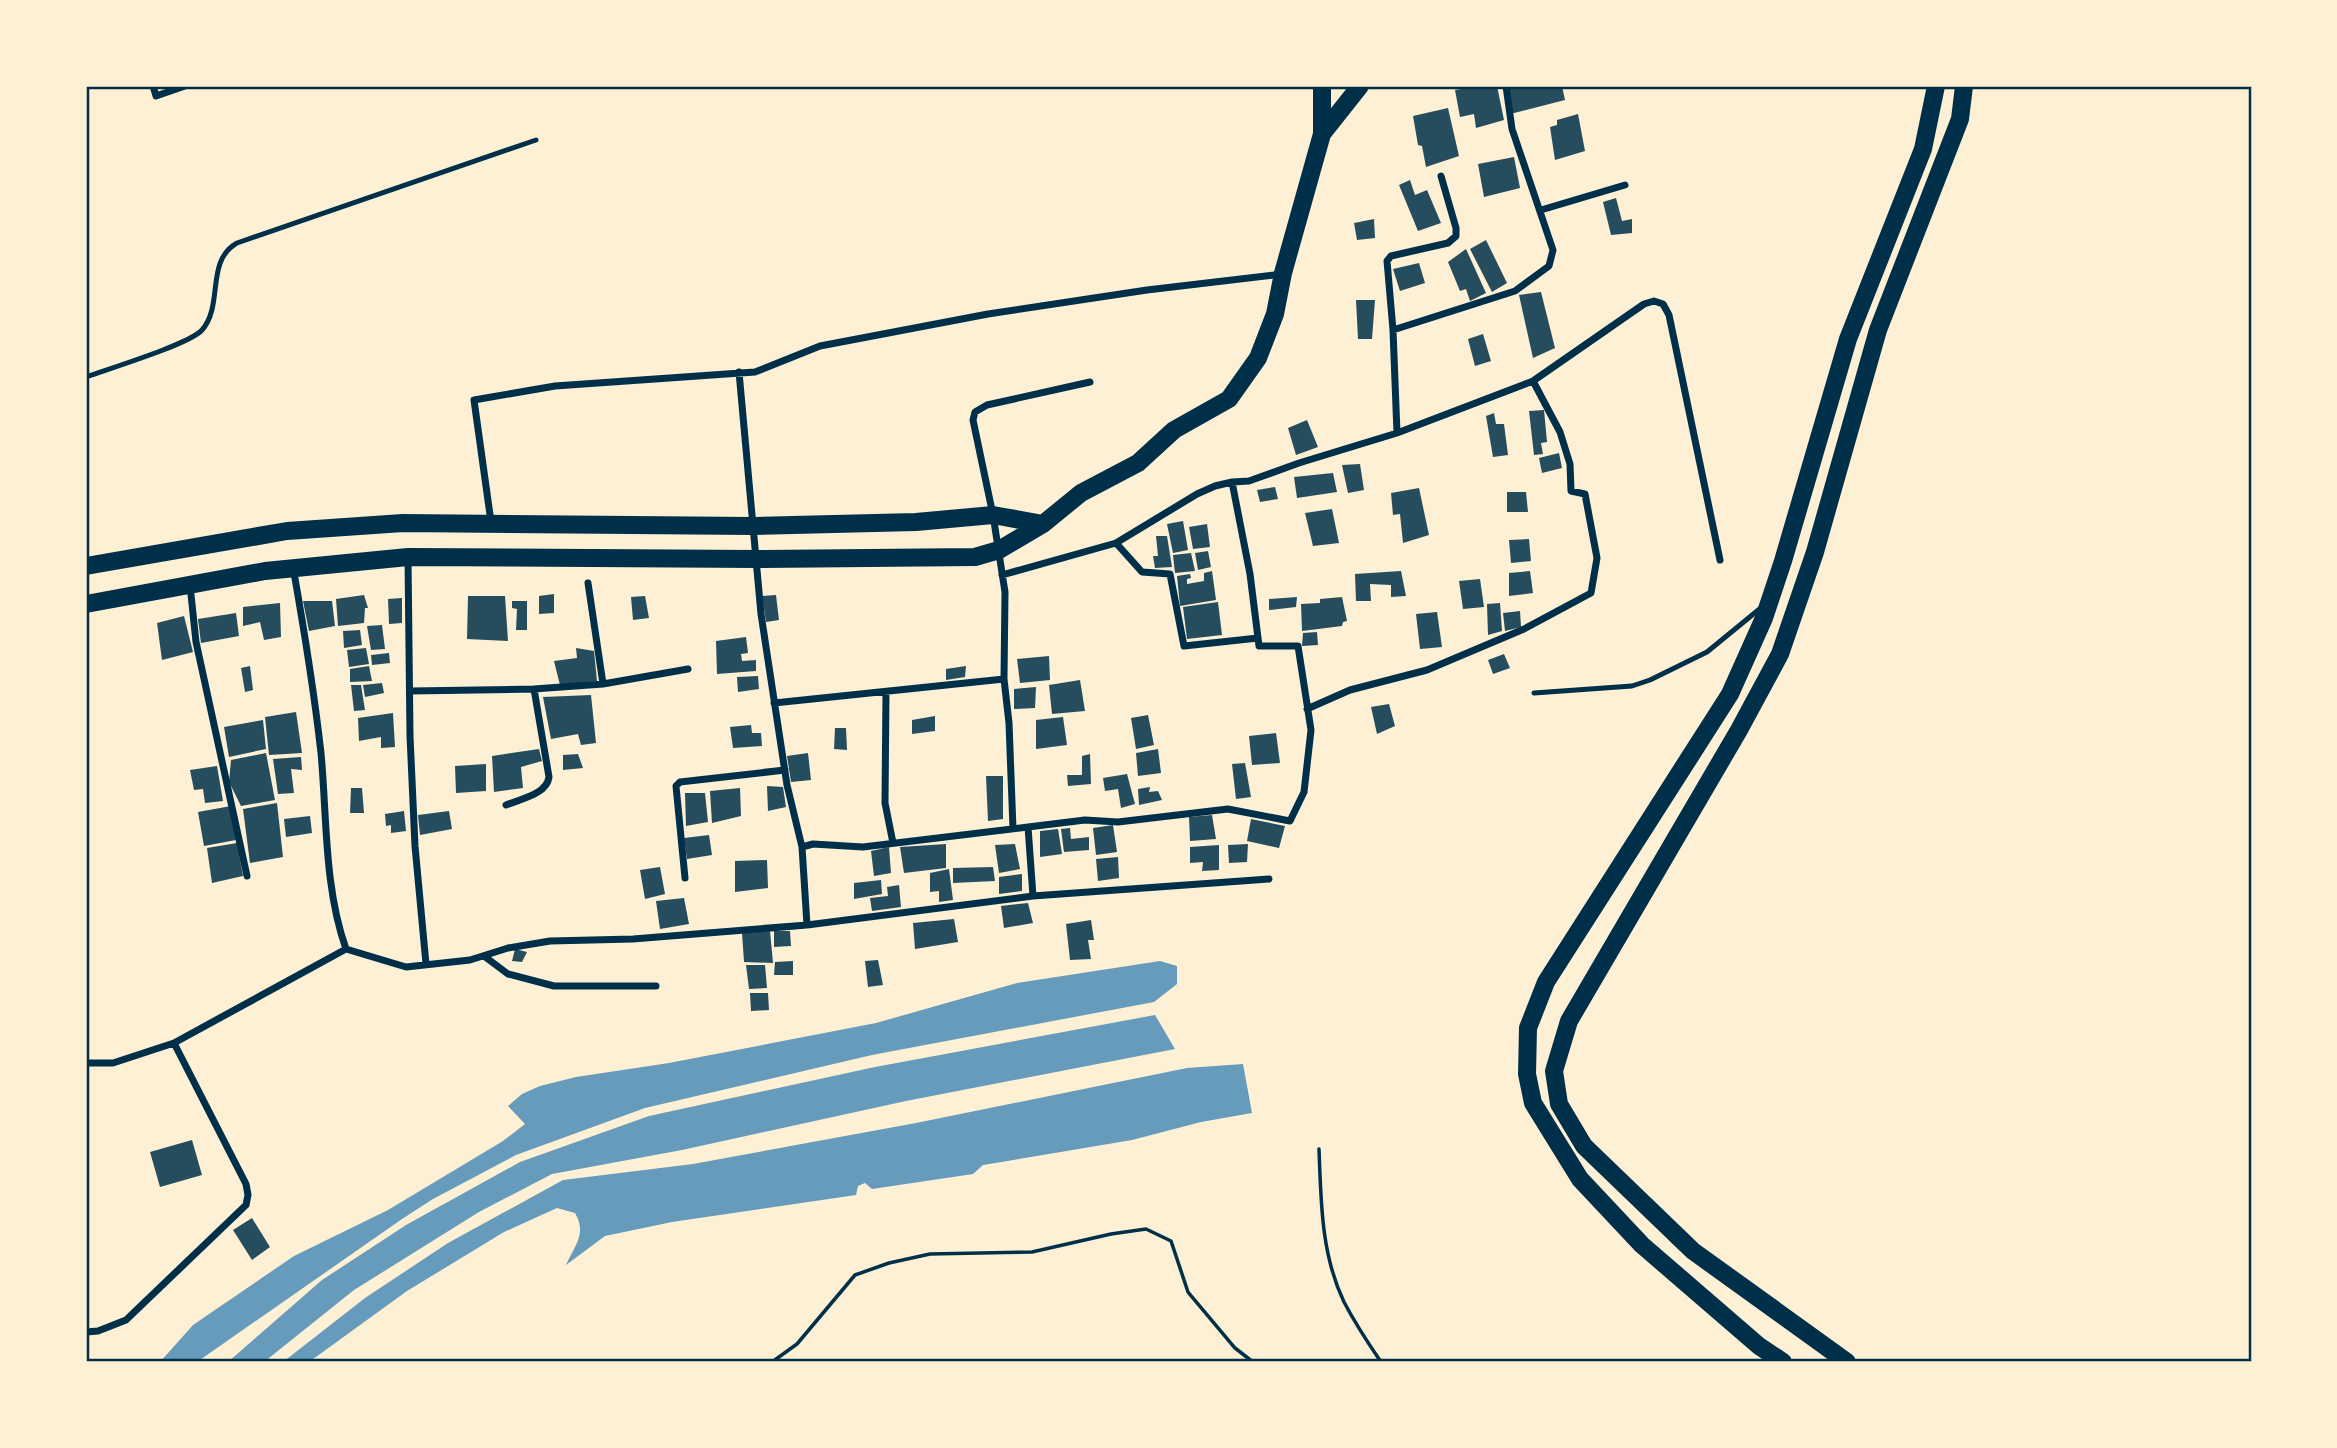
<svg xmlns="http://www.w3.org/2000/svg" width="2337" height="1448" font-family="Signika,sans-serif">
  <rect width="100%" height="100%" fill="#fdf0d5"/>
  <path fill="#669bbc" d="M1160,961L1177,966V984L1154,1002L872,1055L645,1108L516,1155L433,1199L402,1219L197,1362H160L193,1325L294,1256L388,1210L503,1141L525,1124L508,1106L522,1094L540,1086L576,1077L669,1063L876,1023L1017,983Z
    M1155,1015L1175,1049L906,1101L682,1150L552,1174L479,1212L354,1290L264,1362H228L322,1280L406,1225L520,1162L649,1116L875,1067Z
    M1243,1064L1252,1113L1201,1122L1132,1140L983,1165L973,1174L872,1189L865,1183L858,1186L856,1195L672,1222L605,1236L566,1265C575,1245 587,1234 575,1213L557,1208L504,1232L407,1291L309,1362H283L365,1298L448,1243L563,1180L693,1164L916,1123L1187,1068Z"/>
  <path fill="#264d5e" d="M1480,86H1497L1504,120L1476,128L1474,114L1460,117L1455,90Z
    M1521,86H1562L1565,100L1510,114L1508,89Z
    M1448,108L1459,156L1426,167L1422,146L1418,145L1413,116Z
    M1578,114L1585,151L1555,160L1550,127L1557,125V120Z
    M1514,157L1520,188L1484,197L1478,164Z
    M1410,180L1415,195L1427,190L1441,223L1418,231L1399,185Z
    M1616,198L1622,221L1632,219V233L1611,235L1603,202Z
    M1374,219L1375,238L1357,240L1354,223Z
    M1486,240L1507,283L1492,292L1470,249Z
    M1466,249L1486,293L1470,301L1466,289L1460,291L1448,262Z
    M1419,263L1425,283L1400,291L1393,269Z
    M1541,292L1555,348L1533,358L1519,295Z
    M1356,300H1375L1372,339H1358Z
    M1483,334L1491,361L1475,366L1468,339Z
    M1544,410L1547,442L1541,443L1543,454L1534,455L1529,411Z
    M1494,413L1496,424H1504L1508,455L1493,457L1486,416Z
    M1307,420L1318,447L1296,455L1288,428Z
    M1559,453L1562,468L1542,473L1539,458Z
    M1360,464L1364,490L1348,493L1342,465Z
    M1333,473L1337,492L1297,498L1294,477Z
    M1275,487L1278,499L1260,502L1257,490Z
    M1419,488L1429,535L1403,543L1400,514L1393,515L1391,493Z
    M1507,492H1526L1528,512H1507Z
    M1332,509L1339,543L1313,546L1305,513Z
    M1183,521L1188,550L1173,553L1167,524Z
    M1207,524L1210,547L1193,549L1189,527Z
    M1156,536H1167L1172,567L1155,568L1153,556H1158Z
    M1529,539L1531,561L1511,563L1509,540Z
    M1208,551L1211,567L1198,570L1195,553Z
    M1191,553L1195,571L1175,573L1173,555Z
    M1212,571L1216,600L1180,606L1177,576L1190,574L1191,578L1187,579V584L1204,581V573Z
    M1401,571L1406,596L1391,597V585L1370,584L1371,601H1356L1355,574Z
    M1530,571L1533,593L1509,596V573Z
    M1480,579L1484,607L1463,609L1459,581Z
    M554,594V613L539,614V596Z
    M364,595L368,608H365L364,623L338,626L336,599Z
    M776,595L779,620L766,622L762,596Z
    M468,596H505L508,641L467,639Z
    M645,596L649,618L633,620L631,597Z
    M1297,597L1296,607L1269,610V599Z
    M1342,597L1347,621L1343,622L1342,626L1302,631L1301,604L1320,603V599Z
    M402,598V623L389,624L388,599Z
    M303,601H332L335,626L309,631Z
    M512,601H527V630H516L517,609L512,608Z
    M1218,602L1222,635L1187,639L1183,607Z
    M280,603L281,637L264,640L260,622L243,626V607Z
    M1500,603L1502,631L1488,635L1487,604Z
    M1520,611L1521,627L1505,631L1503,613Z
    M1437,612L1442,647L1420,649L1416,614Z
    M236,613L239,636L201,643L198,619Z
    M184,616L193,652L162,660L157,623Z
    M382,625L385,649L371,650L367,626Z
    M360,630L362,645L344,648L343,631Z
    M1317,632L1318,645L1302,646L1303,633Z
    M746,637L748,653L741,654L742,661L756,660V671L717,674L716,641Z
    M366,648L369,664L349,667L347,650Z
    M576,648L594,651L597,681L560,685L554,661L577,658Z
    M389,653L390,663L372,665L371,655Z
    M1504,654L1510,668L1493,674L1488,660Z
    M1049,656L1050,680L1020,683L1017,659Z
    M250,666L253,690L245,692L241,668Z
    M369,666L372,681L350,682V669Z
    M966,666L965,677L946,680V669Z
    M758,676L759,689L738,692L737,677Z
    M1080,680L1085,711L1052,714L1049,685Z
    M382,683L384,693L365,697L363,685Z
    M351,685H361L365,710L354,711Z
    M1036,687L1035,708L1014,709V689Z
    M591,695L596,743L581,745L578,734L551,739L543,697Z
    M1389,704L1395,726L1377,734L1371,707Z
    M296,712L302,753L269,755L265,717Z
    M393,713L395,747L381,748V737L359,741L358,718Z
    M1148,715L1154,745L1136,749L1131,718Z
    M935,716V731L912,734V720Z
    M1063,717L1067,745L1036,749V720Z
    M263,720L266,749L229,757L224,727Z
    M751,725L752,733H761L762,746L733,748L730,727Z
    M835,728H846L847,750L834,749Z
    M1276,733L1280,763L1252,765L1249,736Z
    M539,749L542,761L521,767L523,788L494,792L492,756Z
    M1158,749L1161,773L1138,776L1136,753Z
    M266,753L275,800L241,806L229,782L231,760Z
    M808,753L811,780L791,782L787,756Z
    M578,754L583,768L563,770V755Z
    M1090,754L1091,784L1068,786L1067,775H1082V756Z
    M301,757L302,770L291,769L294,793L278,794L273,759Z
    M1245,763L1251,797L1236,799L1232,764Z
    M486,764V791L456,793L455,766Z
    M217,766L223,801L205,803L203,789L194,790L190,770Z
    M1127,774L1135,804L1121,808L1118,789L1105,791L1103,778Z
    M986,776H1003V819L988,821Z
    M767,786L783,787L786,807L768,811Z
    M1150,787L1149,792L1158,791L1162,800L1139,805L1138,789Z
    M351,788H362L364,813H350Z
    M740,788L741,816L712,823L710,791Z
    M685,793H705L708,822L686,826Z
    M277,803L283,857L250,863L243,809Z
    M231,806L236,840L204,846L198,812Z
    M404,811L406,831L391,833V825L386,826L385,814Z
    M449,811L452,829L420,835L418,815Z
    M1212,815L1216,839L1190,841L1189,817Z
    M310,816L312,833L286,837L284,819Z
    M1251,819L1285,826L1279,848L1247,841Z
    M1113,825L1117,852L1096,855L1093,828Z
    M1070,828L1071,839L1089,837V850L1064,852L1061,829Z
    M1058,829L1062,854L1040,857V831Z
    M709,835L712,855L687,859L684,838Z
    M237,843L243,876L212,883L207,848Z
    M946,844V868L904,873L900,847Z
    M1015,844L1020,869L999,873L995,845Z
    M1248,844L1247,862L1229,863L1228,845Z
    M1219,845V870L1202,871L1203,862L1190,863V847Z
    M889,847L891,873L874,876L871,851Z
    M1118,857L1119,878L1098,881L1096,859Z
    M767,860L768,888L735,892V861Z
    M660,867L665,894L645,899L640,870Z
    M993,867L995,881L953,883V868Z
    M949,869L953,900L939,902V891L930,892V873Z
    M1022,874V891L999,894V877Z
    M881,880L882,894L854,899V883Z
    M899,885L901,907L872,911L870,898L888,896L887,887Z
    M684,898L689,924L660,929L656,901Z
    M1028,903L1033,923L1004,928L1001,906Z
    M954,919L958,942L915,949L913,923Z
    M1091,920L1094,940H1088L1091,959L1070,960L1066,924Z
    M770,931L773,963L744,962L742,933Z
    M774,931H790L791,946L774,947Z
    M515,949L527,952L522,962L512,961Z
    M878,960L883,985L868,987L865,961Z
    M793,961V975H774L775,962Z
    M746,965H765L767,988L749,989Z
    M750,993H768L769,1010L751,1011Z
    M192,1140L202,1175L160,1187L150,1152Z
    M252,1218L270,1247L252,1260L233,1230Z"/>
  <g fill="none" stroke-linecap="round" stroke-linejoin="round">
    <path stroke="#003049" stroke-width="3.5" d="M1319,1149C1321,1201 1321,1254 1344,1302C1355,1323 1368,1343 1381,1362
      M772,1362L797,1344L855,1275L889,1263L930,1254L1032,1252L1111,1234L1146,1229L1171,1241L1188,1292L1235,1348L1253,1362"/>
    <path stroke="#003049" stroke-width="5" d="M86,377C108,369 190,344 202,330C224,305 205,261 237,243L536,140
      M1534,693L1632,686L1650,680L1707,652L1762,607"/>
    <path stroke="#003049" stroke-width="7" d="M153,86L156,96L185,86
      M1541,210L1625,185
      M1393,330L1515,291L1549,266L1553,250L1512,129L1506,86
      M739,372L761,614L787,785L802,847L813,844L863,847L1028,827L1033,896
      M1397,433L1393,330L1387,261L1391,256L1448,243L1456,236V228L1441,176
      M491,522L474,400L555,386L755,372L820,346L988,314L1147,290L1282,274
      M1116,543L1142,572L1170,574L1184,646L1258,638
      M408,558L410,736L415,846L426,964
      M1002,575L1116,543L1197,494L1215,486L1232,482L1249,481L1299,463L1397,433L1533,381L1644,304L1654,301L1663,304L1669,315L1720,560
      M588,583L603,684
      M190,585L196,642L247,876
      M410,691L534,689L603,684L688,669
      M886,692L885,803L893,843
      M774,703L1004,679
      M1307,709L1350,690L1427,670L1524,629L1591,593L1597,558L1585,494L1571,491L1570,464L1560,432L1533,381
      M506,805C521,799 547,794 549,777L534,689
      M1028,827L1085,820L1118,822L1228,809L1290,821L1304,792L1311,730L1298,646H1259L1250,574L1232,482
      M1013,829L1009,723L1004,679L1005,592L993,515L973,420L975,412L987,405L1090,382
      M685,878L676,786L680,782L785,770
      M807,925L1033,896L1269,879
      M346,949L406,967L470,960L508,948L550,941L633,939L807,925L802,847
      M484,956L508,974L554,986H656
      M86,1063H113L174,1043
      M86,1332L98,1331L126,1320L246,1205L248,1195L246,1184L174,1043L346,949C324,887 327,817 321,753C314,691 304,629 293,567"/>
    <path stroke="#003049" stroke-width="18" d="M1322,134L1360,86
      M86,566L287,531L403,523L754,526L916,522L993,515L1043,524
      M86,604L265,571L408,557L757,559L975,557L999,550L1043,524L1081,493L1138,463L1174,430L1229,399L1258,358L1275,314L1283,273L1322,134V86
      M1783,1362L1759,1346L1642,1245L1580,1179L1533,1103L1527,1074L1528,1028L1546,982L1730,694L1764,618L1783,561L1848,339L1923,149L1936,86
      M1847,1362L1693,1251L1584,1146L1559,1104L1554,1071L1569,1021L1739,730L1780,654L1815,552L1878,330L1960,119L1964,86"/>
  </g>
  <rect width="2337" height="1448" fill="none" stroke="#fdf0d5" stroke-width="175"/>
  <rect x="88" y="88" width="2162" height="1272" fill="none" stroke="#003049" stroke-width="2.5"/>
</svg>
